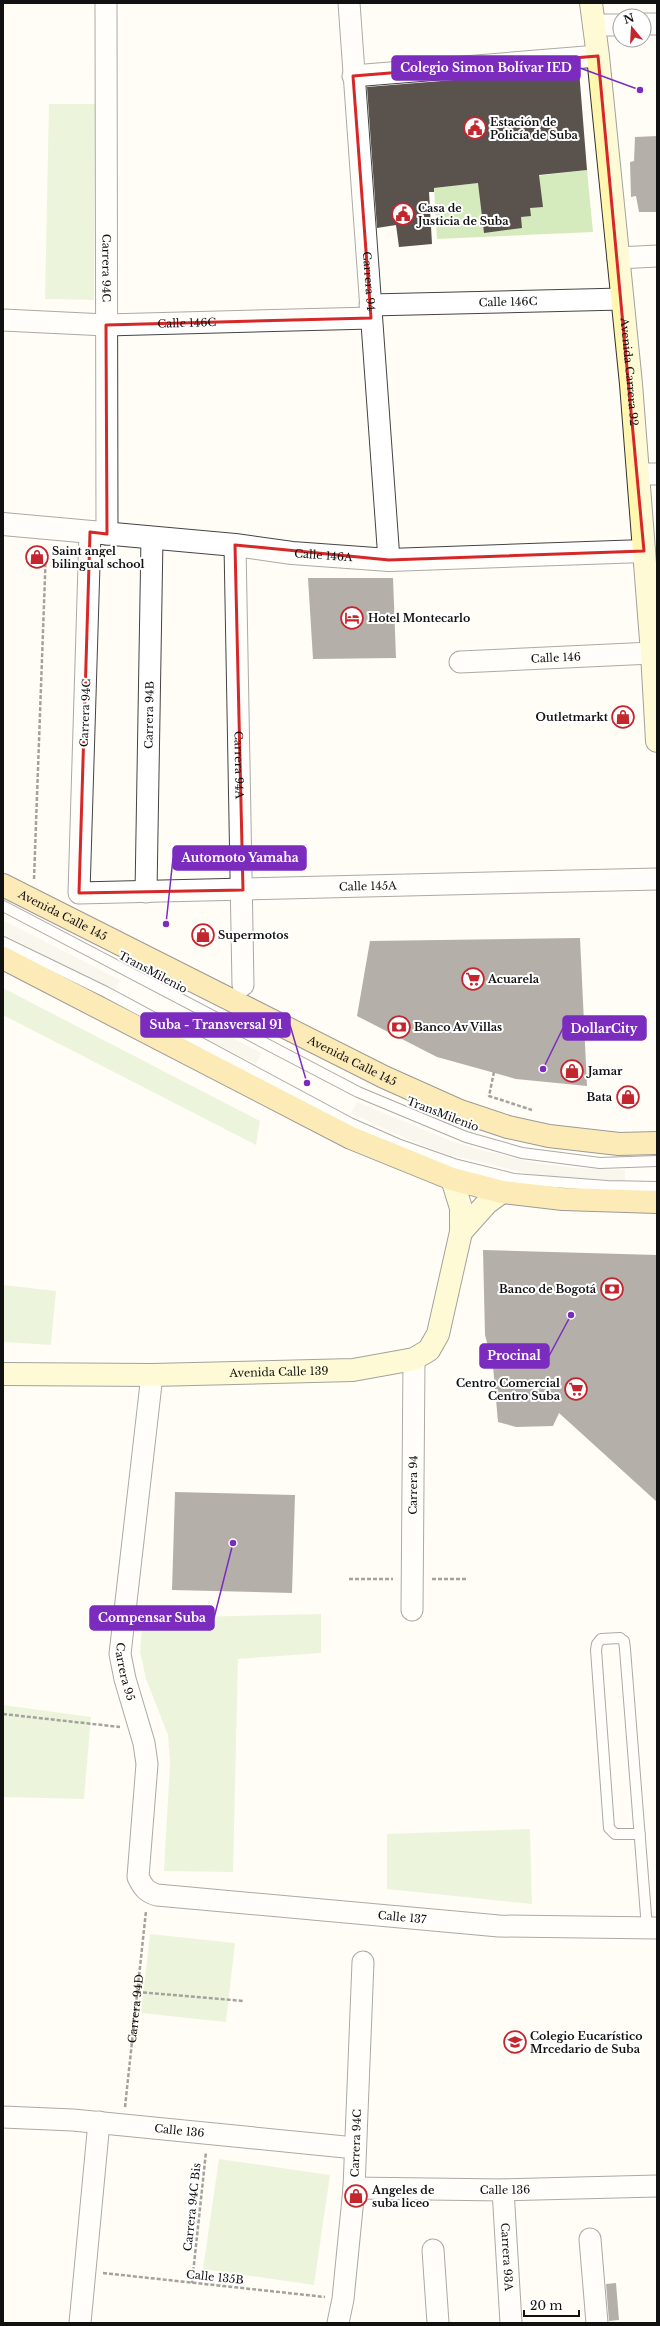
<svg xmlns="http://www.w3.org/2000/svg" width="660" height="2326" font-family="'Libre Baskerville',serif">
  <rect width="100%" height="100%" fill="#fffdf5"/>
  <path fill="#d5ebbd" d="M49,104H95L94,300L45,299Z
    M587,170L593,232L437,239L434,188Z
    M3,988L260,1121L256,1145L3,1015Z
    M3,1285L56,1291L51,1345L3,1342Z
    M321,1614V1653L238,1659L233,1872L164,1871L170,1763L168,1735L146,1679L140,1652L143,1618Z
    M3,1705L91,1717L84,1799L3,1797Z
    M530,1829L532,1904L387,1889V1834Z
    M150,1934L235,1943L226,2022L141,2013Z
    M219,2159L330,2175L314,2285L203,2269Z"/>
  <path fill="#f1ede2" d="M3,920L120,980L114,991L3,934Z
    M195,1019L262,1053L256,1064L189,1030Z
    M357,1102L451,1141L481,1150L536,1163L576,1168L625,1170V1181L535,1175L446,1154L414,1142L351,1113Z"/>
  <path fill="#5a524d" d="M579,70L587,170L539,175L543,207L530,208L531,216L521,217L522,228L484,233L478,183L434,188V192H429L432,244L399,247L396,225L377,228L367,87Z
    M657,136V212H639L636,196L631,197L630,162L634,161L635,137Z
    M308,578H393L396,658L313,659Z
    M580,938L587,1086L516,1079L437,1057L357,1016L370,941Z
    M483,1250L657,1255V1502L559,1413L553,1426L516,1427L498,1422L493,1366L485,1335Z
    M175,1492L295,1495L292,1593L172,1590Z
    M616,2283L619,2320L609,2321L606,2284Z"/>
  <g fill="none" stroke-linecap="round" stroke-linejoin="round">
    <g stroke="#444" stroke-width="12">
      <path id="service" d="M3,906L358,1092L466,1137L522,1153L600,1163L657,1161
        M3,942L106,992L350,1123L400,1145L454,1164L514,1179L607,1186L657,1187
        M640,1834H615L609,1828L596,1650L597,1644L601,1639L620,1638L624,1641L625,1649L647,1928"/>
    </g>
    <g stroke="#444" stroke-width="23">
      <g id="minor">
        <path id="s2" d="M106,3L107,534"/>
        <path id="s3" d="M349,3L389,560"/>
        <path d="M644,24H657"/>
        <path d="M594,25H620"/>
        <path d="M353,76L598,56"/>
        <path d="M618,258L657,256"/>
        <path id="s4" d="M370,305L622,299"/>
        <path id="s5" d="M3,320L106,325L371,318"/>
        <path d="M638,474H657"/>
        <path id="s6" d="M90,532L79,893L657,879"/>
        <path id="s7" d="M235,545L243,985"/>
        <path id="s8" d="M460,662L652,653"/>
        <path id="s9" d="M146,892L152,538"/>
        <path id="s10" d="M152,1375L120,1654L125,1679L144,1743L147,1764L138,1877C143,1887 146,1892 157,1895L499,1926L657,1928"/>
        <path id="s11" d="M412,1610L414,1359"/>
        <path id="s12" d="M3,2117L73,2120L355,2148"/>
        <path id="s13" d="M354,2188L503,2190L657,2186"/>
        <path id="s14" d="M503,2190L511,2323"/>
        <path d="M590,2239L597,2323"/>
        <path d="M433,2250L438,2323"/>
        <path d="M80,2323L99,2122"/>
        <path id="s15" d="M338,2323L343,2299L354,2188L363,1962"/>
      </g>
    </g>
    <g stroke="#444" stroke-width="24">
      <g id="tertiary">
        <path id="s16" d="M3,524L235,545L292,553L389,560L644,551"/>
      </g>
    </g>
    <g stroke="#333" stroke-width="24">
      <g id="secondary">
        <path id="s17" d="M591,3L598,56L631,384L652,653L657,741"/>
        <path d="M461,1232L487,1203L502,1192"/>
        <path id="s18" d="M3,1374L152,1375L353,1370L414,1359L429,1350L438,1334L461,1232V1208L452,1179"/>
      </g>
    </g>
    <g stroke="#222" stroke-width="24">
      <g id="primary">
        <path id="s19" d="M3,885L384,1077L460,1111L508,1127L549,1136L619,1144L657,1143"/>
        <path d="M3,958L351,1138L452,1179L502,1192L563,1199L657,1202"/>
      </g>
    </g>
    <g stroke="#333" stroke-width="2.5" stroke-dasharray="4 2" stroke-linecap="butt">
      <path d="M34,879L46,549"/>
      <path d="M494,1072L489,1096L532,1110"/>
      <path d="M349,1579H393"/>
      <path d="M432,1579H466"/>
      <path d="M3,1714L120,1727"/>
      <path d="M137,1992L244,2001"/>
      <path id="s1" d="M125,2107L146,1911"/>
      <path d="M103,2273L325,2297"/>
      <path d="M192,2283L206,2152"/>
    </g>
    <use href="#service" stroke="#fff" stroke-width="10"/>
    <use href="#minor" stroke="#fff" stroke-width="21"/>
    <use href="#tertiary" stroke="#fff" stroke-width="22"/>
    <use href="#secondary" stroke="#fff6b0" stroke-width="22"/>
    <use href="#primary" stroke="#f9d66b" stroke-width="22"/>
  </g>
  <path d="M0 0H660V2326H0ZM598,56L644,551L389,560L235,545L243,890L79,893L90,532L107,534L106,325L371,318L353,76Z" fill="#fffdf5" fill-opacity=".55" fill-rule="evenodd"/>
  <path fill="none" stroke="#d62828" stroke-width="3" stroke-linejoin="round" d="M598,56L644,551L389,560L235,545L243,890L79,893L90,532L107,534L106,325L371,318L353,76Z"/>
  <defs>
    <g id="civic-ring" transform="scale(1.15)"><circle r="9.5" fill="#fff" stroke="#c4262e" stroke-width="1.5"/><path d="M-.6-6.5H3V-4.5H.6V-3L4-1V1h2V6H-6V1h2V-1L-.6-3ZM-1.2 2.5V6h2.4V2.5Z" fill="#c4262e"/></g>
    <g id="shop-ring" transform="scale(1.15)"><circle r="9.5" fill="#fff" stroke="#c4262e" stroke-width="1.5"/><path d="M-5-2.5h2.3a2.7 3.5 0 0 1 5.4 0H5L5.5 6h-11ZM-1.5-2.5h3a1.5 2.3 0 0 0-3 0Z" fill="#c4262e"/></g>
    <g id="hotel-ring" transform="scale(1.15)"><circle r="9.5" fill="#fff" stroke="#c4262e" stroke-width="1.5"/><path d="M-6-4.5h1.5V1H6V5H4.5V3h-9V5H-6ZM-4 0a1.8 1.8 0 1 1 3.6 0ZM.5 0V-2.5h3Q6-2.5 6 0Z" fill="#c4262e"/></g>
    <g id="supermarket-ring" transform="scale(1.15)"><circle r="9.5" fill="#fff" stroke="#c4262e" stroke-width="1.5"/><path d="M-6-5.5h2.5l.6 2H6L4.5 2H-2.5L-4.4-4H-6ZM-1.5 3.2a1.3 1.3 0 1 0 .1 0ZM3 3.2a1.3 1.3 0 1 0 .1 0Z" fill="#c4262e"/></g>
    <g id="bank-ring" transform="scale(1.15)"><circle r="9.5" fill="#fff" stroke="#c4262e" stroke-width="1.5"/><path d="M-6-4H6V4H-6ZM0-2.3a2.3 2.3 0 1 0 0 4.6a2.3 2.3 0 1 0 0-4.6Z" fill="#c4262e"/></g>
    <g id="school-ring" transform="scale(1.15)"><circle r="9.5" fill="#fff" stroke="#c4262e" stroke-width="1.5"/><path d="M0-5L7-2L0 1L-7-2ZM-4 1L0 2.5L4 1V4Q0 6-4 4Z" fill="#c4262e"/></g>
  </defs>
  <g fill-rule="evenodd">
    <use href="#civic-ring" x="475" y="128"/>
    <use href="#civic-ring" x="403" y="214"/>
    <use href="#shop-ring" x="37" y="557"/>
    <use href="#hotel-ring" x="352" y="618"/>
    <use href="#shop-ring" x="623" y="717"/>
    <use href="#shop-ring" x="203" y="935"/>
    <use href="#supermarket-ring" x="473" y="979"/>
    <use href="#bank-ring" x="399" y="1027"/>
    <use href="#shop-ring" x="572" y="1071"/>
    <use href="#shop-ring" x="628" y="1097"/>
    <use href="#bank-ring" x="612" y="1289"/>
    <use href="#supermarket-ring" x="576" y="1389"/>
    <use href="#school-ring" x="515" y="2042"/>
    <use href="#shop-ring" x="356" y="2196"/>
  </g>
  <g text-anchor="middle" dominant-baseline="central" stroke-width="4" stroke-linejoin="round" paint-order="stroke">
    <g font-size="11" font-weight="bold" fill="#111" stroke="#fff" text-anchor="start">
      <text x="490" y="122">Estación de<tspan x="490" dy="13">Policía de Suba</tspan></text>
      <text x="418" y="208">Casa de<tspan x="418" dy="13">Justicia de Suba</tspan></text>
      <text x="52" y="551">Saint angel<tspan x="52" dy="13">bilingual school</tspan></text>
      <text x="368" y="618">Hotel Montecarlo</text>
      <text x="608" y="717" text-anchor="end">Outletmarkt</text>
      <text x="218" y="935">Supermotos</text>
      <text x="488" y="979">Acuarela</text>
      <text x="414" y="1027">Banco Av Villas</text>
      <text x="588" y="1071">Jamar</text>
      <text x="612" y="1097" text-anchor="end">Bata</text>
      <text x="596" y="1289" text-anchor="end">Banco de Bogotá</text>
      <text x="560" y="1383" text-anchor="end">Centro Comercial<tspan x="560" dy="13">Centro Suba</tspan></text>
      <text x="530" y="2036">Colegio Eucarístico<tspan x="530" dy="13">Mrcedario de Suba</tspan></text>
      <text x="372" y="2190">Angeles de<tspan x="372" dy="13">suba liceo</tspan></text>
    </g>
    <g font-size="11" fill="#111" stroke="#fff">
      <text stroke="none"><textPath href="#s2" startOffset="265">Carrera 94C</textPath></text>
      <text stroke="none"><textPath href="#s3" startOffset="279">Carrera 94</textPath></text>
      <text stroke="none"><textPath href="#s4" startOffset="138">Calle 146C</textPath></text>
      <text stroke="none"><textPath href="#s5" startOffset="184">Calle 146C</textPath></text>
      <text stroke="none"><textPath href="#s17" startOffset="371">Avenida Carrera 92</textPath></text>
      <text stroke="none"><textPath href="#s16" startOffset="322">Calle 146A</textPath></text>
      <text stroke="none"><textPath href="#s8" startOffset="96">Calle 146</textPath></text>
      <text transform="translate(85 713) rotate(-88)">Carrera 94C</text>
      <text stroke="none"><textPath href="#s9" startOffset="177">Carrera 94B</textPath></text>
      <text stroke="none"><textPath href="#s7" startOffset="220">Carrera 94A</textPath></text>
      <text stroke="none"><textPath href="#s6" startOffset="650">Calle 145A</textPath></text>
      <text stroke="none"><textPath href="#s19" startOffset="67">Avenida Calle 145</textPath></text>
      <text transform="translate(153 972) rotate(28)">TransMilenio</text>
      <text stroke="none"><textPath href="#s19" startOffset="391">Avenida Calle 145</textPath></text>
      <text transform="translate(443 1114) rotate(21)">TransMilenio</text>
      <text stroke="none"><textPath href="#s18" startOffset="276">Avenida Calle 139</textPath></text>
      <text stroke="none"><textPath href="#s11" startOffset="125">Carrera 94</textPath></text>
      <text stroke="none"><textPath href="#s10" startOffset="299">Carrera 95</textPath></text>
      <text stroke="none"><textPath href="#s10" startOffset="781">Calle 137</textPath></text>
      <text stroke="none"><textPath href="#s1" startOffset="99">Carrera 94D</textPath></text>
      <text stroke="none"><textPath href="#s12" startOffset="177">Calle 136</textPath></text>
      <text stroke="none"><textPath href="#s15" startOffset="181">Carrera 94C</textPath></text>
      <text stroke="none"><textPath href="#s13" startOffset="151">Calle 136</textPath></text>
      <text transform="translate(192 2207) rotate(-84)">Carrera 94C Bis</text>
      <text stroke="none"><textPath href="#s14" startOffset="67">Carrera 93A</textPath></text>
      <text transform="translate(215 2277) rotate(6)">Calle 135B</text>
    </g>
  </g>
  <path fill="none" stroke="#7b2cbf" stroke-width="1.5" d="M640 90L580 68M166 924L173 858M307 1083L290 1025M543 1069L563 1028M571 1315L549 1356M233 1543L214 1618"/>
  <g fill="#7b2cbf" stroke="#fff" stroke-width="1.5">
    <circle cx="640" cy="90" r="4"/>
    <circle cx="166" cy="924" r="4"/>
    <circle cx="307" cy="1083" r="4"/>
    <circle cx="543" cy="1069" r="4"/>
    <circle cx="571" cy="1315" r="4"/>
    <circle cx="233" cy="1543" r="4"/>
  </g>
  <g fill="#7b2cbf" stroke="#7b2cbf" stroke-width="1.5">
    <rect x="392" y="56" width="188" height="24" rx="4"/>
    <rect x="173" y="846" width="133" height="24" rx="4"/>
    <rect x="141" y="1013" width="149" height="24" rx="4"/>
    <rect x="563" y="1016" width="83" height="24" rx="4"/>
    <rect x="480" y="1344" width="69" height="24" rx="4"/>
    <rect x="90" y="1606" width="124" height="24" rx="4"/>
  </g>
  <g font-size="12" text-anchor="middle" font-weight="bold" fill="#fff">
    <text x="486" y="72">Colegio Simon Bolívar IED</text>
    <text x="240" y="862">Automoto Yamaha</text>
    <text x="216" y="1029">Suba - Transversal 91</text>
    <text x="604" y="1033">DollarCity</text>
    <text x="514" y="1360">Procinal</text>
    <text x="152" y="1622">Compensar Suba</text>
  </g>
  <rect width="660" height="2326" fill="none" stroke="#111111" stroke-width="8"/>
  <g transform="translate(632 28) rotate(342)"><circle r="19" fill="#ffffff" stroke="#a0a0a0"/>
  <path d="M0-3L7 15L0 10L-7 15Z" fill="#c4262e"/>
  <text y="-6" font-size="11" font-weight="bold" text-anchor="middle" fill="#111111">N</text>
  </g>
  <path d="M524 2310v6h55v-6" fill="none" stroke="#111111" stroke-width="2"/>
  <text x="530" y="2310" font-size="12" fill="#111111" stroke="#ffffff" stroke-width="3" paint-order="stroke">20 m</text>
</svg>
